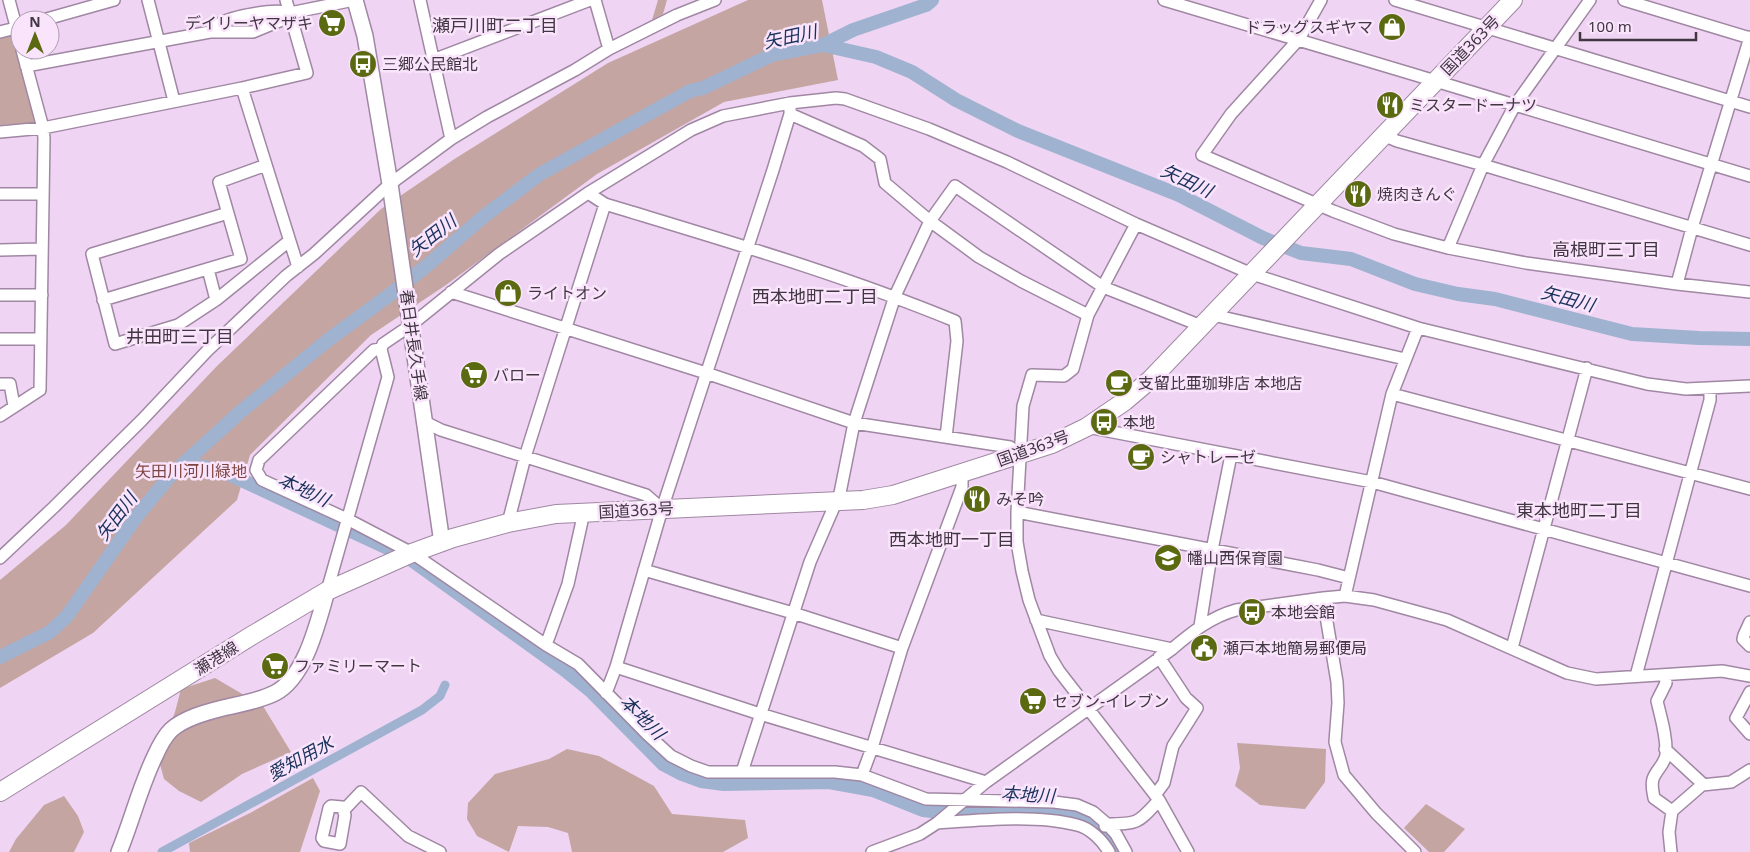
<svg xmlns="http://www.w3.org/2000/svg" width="1750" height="852" font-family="'Noto Sans','Noto Sans JP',sans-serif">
  <rect width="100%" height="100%" fill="#efd5f3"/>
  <path fill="#c4a5a2" d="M658,0H667L663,14L652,20Z
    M748,0H822L838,80L724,102L597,174L446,285L371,335L250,455L237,500L93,633L0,688V580L66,525L217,366L381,209L456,158L608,63Z
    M14,32L37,123L0,125V36Z
    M215,678L263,706L291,752L242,774L201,802L179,791L164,779L158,757L175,712L181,689Z
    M1237,743L1326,749L1325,782L1305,809L1260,805L1235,786L1240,768Z
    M567,749L599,756L654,786L672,814L745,820L748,838L723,852H572L568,833L548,827L518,826L509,852L477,836L467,819L468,803L495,774L549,759Z
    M313,778L320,791L300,852H190L189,843L250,813Z
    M64,796L78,816L84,832L74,852H9L16,839L44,805Z
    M1426,804L1465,829L1444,852H1429L1404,828Z"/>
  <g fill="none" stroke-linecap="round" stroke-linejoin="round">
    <path stroke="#9fb2d0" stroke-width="9" d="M162,852L422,710L440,696L445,685"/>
    <path stroke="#9fb2d0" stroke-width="14" d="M823,45L853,30L926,5L932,0
      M185,463L222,471L409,558L565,670L591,691L663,764L682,774L701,781L724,784L829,782L873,790L923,810L967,815L996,810L1035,811L1070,815L1088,822L1106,832L1117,852
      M0,657L50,632L67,616L137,516L170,476L239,413L328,340L388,296L429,264L483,217L540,174L690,91L703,88L772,55L823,45L876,57L912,72L956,100L1018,131L1179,195L1263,238L1301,253L1351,259L1415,284L1458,294L1495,299L1632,334L1699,338L1750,339"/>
    <g stroke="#a087a3" stroke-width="14">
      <path id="minor" d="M9,0L20,41
        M148,0L174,101
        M420,0L451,139
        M595,0L609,49
        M1164,0C1360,57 1554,118 1750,176
        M1321,0L1299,39L1231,114L1202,155L1333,211L1394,234L1448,248L1526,263L1677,284L1750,292
        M1395,0L1750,107
        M1590,0L1515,105L1483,165L1750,245
        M1624,0L1750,38
        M43,20L114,0
        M0,32L20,27
        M210,32C213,30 216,26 219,24C232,16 276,8 290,13L354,0
        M433,60L590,0
        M26,66L210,32H253L282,20L290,13
        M242,88L298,267
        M790,114L863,146L880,159L885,183L930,221L979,257L1021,281L1088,315
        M0,132L43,128L242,88L307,73L286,0
        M1385,136L1397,141L1483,165L1448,248
        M588,193L605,204C723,240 841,274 955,321L957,341L946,437
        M0,194H43
        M1136,224L1088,315L1073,369L1064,376L1032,375L1023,406L1017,512V542L1022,571L1029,600L1050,656L1059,671L1159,800L1188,852
        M0,250L42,249
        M208,269L216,300L178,325L115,344L92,254L228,213
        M1677,284L1692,228L1750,37
        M451,292L706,373L854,423L1010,447L1020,455
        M0,295H42
        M103,300L241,259L219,182L266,165
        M216,300L289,241
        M1213,315L1405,359
        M0,339H41
        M0,384H10L14,406
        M1392,394L1750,489
        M0,416L40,390L44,138L43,128L22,50
        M425,422L441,430L646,495L662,509
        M1087,427L1372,482L1750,586
        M1017,512L1318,570L1349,578
        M508,523L525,457L605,204
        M0,558L54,507L142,420L207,351L286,276L314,254L390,184L451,139L487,117L575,70L609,49L677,15L715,0
        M644,570L793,613L902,648
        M327,591L388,377L381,349
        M1345,596L1392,394L1418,328
        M1323,598L1337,682L1338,703L1335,742L1344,775L1376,813L1415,852
        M1036,620L1172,649
        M1750,622L1744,635L1743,639L1750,646
        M1200,626L1212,550L1231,455
        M546,645L568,584L584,512
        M1512,648L1587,368
        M616,667L760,714L986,782
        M1665,675L1666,683L1657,701C1661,718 1667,737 1666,755C1664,765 1656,770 1653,779C1651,785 1653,792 1654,798L1672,811L1669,832L1671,852
        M1636,676L1710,400V389
        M1750,692L1736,718L1750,734
        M606,693L616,667L662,509L773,170L790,114V103
        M1665,749L1704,785
        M742,772L810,562L840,493L854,423L895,296L930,221L955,186L1103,287L1194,323L1201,327
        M862,775L872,748L902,648L962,487V472
        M1155,795L1164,783L1173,746L1197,708L1186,698L1159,657
        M331,806L342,807L345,815L340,844L324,841L322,838L329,808Z
        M344,810L361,792L408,836L440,852
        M1672,811L1702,785L1731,782L1750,770
        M937,823C979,820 1037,814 1077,825C1090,828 1103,841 1109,852
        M1105,826L1107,824C1139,824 1138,823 1159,800
        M872,852L920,834L937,823L986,782L1172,649C1192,632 1211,617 1236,610L1323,598L1345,596L1374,600L1447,620L1567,673L1596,679L1722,671L1750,676
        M1126,852L1116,834L1107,824L1093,812L1077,805L1054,802L926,799L862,775L835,772H708L691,766L671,756L647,734L578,664L546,645L412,553L347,519L262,480L256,470L259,460L374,350L381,349L383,344L411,325L499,254L588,193L691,130L723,116L790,103L836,98L845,99L929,129L1007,162L1136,224L1252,274L1418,328L1647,384L1686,389L1750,386"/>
    </g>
    <g stroke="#a087a3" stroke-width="18">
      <path id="major" d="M355,0L365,36L390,184L442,543
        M119,852C132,820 140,787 155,756C159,747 164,737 171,730C184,718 207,712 223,708C240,704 259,701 275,693C306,677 318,621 327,591"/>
    </g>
    <g stroke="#a087a3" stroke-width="20">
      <path id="highway" d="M0,792L251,636L327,591L412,553L453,538L508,523L556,514L863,500L893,495L1052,444L1087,427L1125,401L1151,379L1513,0"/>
    </g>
    <use href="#minor" stroke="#fff" stroke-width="11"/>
    <use href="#major" stroke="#fff" stroke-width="15"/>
    <use href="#highway" stroke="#fff" stroke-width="18"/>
  </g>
  <defs>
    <g id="supermarket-disc" transform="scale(1.4375)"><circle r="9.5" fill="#5b6910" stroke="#f9e4fc"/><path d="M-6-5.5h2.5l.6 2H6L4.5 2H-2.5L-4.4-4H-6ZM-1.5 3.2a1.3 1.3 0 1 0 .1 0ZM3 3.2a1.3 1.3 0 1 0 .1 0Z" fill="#fff"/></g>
    <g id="shop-disc" transform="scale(1.4375)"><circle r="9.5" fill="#5b6910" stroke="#f9e4fc"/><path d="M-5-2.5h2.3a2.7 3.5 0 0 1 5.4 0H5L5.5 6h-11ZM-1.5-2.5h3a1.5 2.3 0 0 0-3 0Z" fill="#fff"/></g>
    <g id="bus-disc" transform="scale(1.4375)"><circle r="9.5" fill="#5b6910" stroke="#f9e4fc"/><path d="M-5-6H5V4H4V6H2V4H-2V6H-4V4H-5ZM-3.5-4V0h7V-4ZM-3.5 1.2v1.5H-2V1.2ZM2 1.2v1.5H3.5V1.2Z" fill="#fff"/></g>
    <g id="restaurant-disc" transform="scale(1.4375)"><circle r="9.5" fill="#5b6910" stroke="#f9e4fc"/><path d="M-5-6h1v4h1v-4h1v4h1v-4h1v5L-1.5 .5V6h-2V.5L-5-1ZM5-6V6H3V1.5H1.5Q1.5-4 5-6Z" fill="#fff"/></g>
    <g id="cafe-disc" transform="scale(1.4375)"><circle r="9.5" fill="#5b6910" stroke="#f9e4fc"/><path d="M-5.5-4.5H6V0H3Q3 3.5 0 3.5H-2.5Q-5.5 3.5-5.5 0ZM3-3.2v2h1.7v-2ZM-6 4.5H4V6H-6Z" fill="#fff"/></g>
    <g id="school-disc" transform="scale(1.4375)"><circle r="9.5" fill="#5b6910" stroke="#f9e4fc"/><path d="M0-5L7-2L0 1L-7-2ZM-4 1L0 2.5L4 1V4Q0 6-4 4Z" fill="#fff"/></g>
    <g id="civic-disc" transform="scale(1.4375)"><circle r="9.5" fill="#5b6910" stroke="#f9e4fc"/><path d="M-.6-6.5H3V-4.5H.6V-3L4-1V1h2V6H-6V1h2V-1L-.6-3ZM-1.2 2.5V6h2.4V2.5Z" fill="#fff"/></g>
  </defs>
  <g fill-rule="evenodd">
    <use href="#supermarket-disc" x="332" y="23"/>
    <use href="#shop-disc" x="1392" y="27"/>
    <use href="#bus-disc" x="363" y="64"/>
    <use href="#restaurant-disc" x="1390" y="105"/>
    <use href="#restaurant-disc" x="1358" y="194"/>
    <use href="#shop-disc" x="508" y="293"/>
    <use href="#supermarket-disc" x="474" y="375"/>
    <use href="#cafe-disc" x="1119" y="383"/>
    <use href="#bus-disc" x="1104" y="422"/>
    <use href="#cafe-disc" x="1141" y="457"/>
    <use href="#restaurant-disc" x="977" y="499"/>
    <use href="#school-disc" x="1168" y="558"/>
    <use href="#bus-disc" x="1252" y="612"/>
    <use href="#civic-disc" x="1204" y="648"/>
    <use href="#supermarket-disc" x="275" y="666"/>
    <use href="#supermarket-disc" x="1033" y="701"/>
  </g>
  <g text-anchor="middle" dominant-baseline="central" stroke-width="5" stroke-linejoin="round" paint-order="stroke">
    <g font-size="16" fill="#413642" stroke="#f9e4fc" text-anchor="start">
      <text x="313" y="23" text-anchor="end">デイリーヤマザキ</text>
      <text x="1373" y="27" text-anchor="end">ドラッグスギヤマ</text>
      <text x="382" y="64">三郷公民館北</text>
      <text x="1409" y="105">ミスタードーナツ</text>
      <text x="1377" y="194">焼肉きんぐ</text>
      <text x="527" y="293">ライトオン</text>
      <text x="493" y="375">バロー</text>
      <text x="1138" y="383">支留比亜珈琲店 本地店</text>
      <text x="1123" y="422">本地</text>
      <text x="1160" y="457">シャトレーゼ</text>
      <text x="996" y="499">みそ吟</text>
      <text x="1187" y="558">幡山西保育園</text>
      <text x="1271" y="612">本地会館</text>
      <text x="1223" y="648">瀬戸本地簡易郵便局</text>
      <text x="294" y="666">ファミリーマート</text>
      <text x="1052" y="701">セブン-イレブン</text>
    </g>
    <g font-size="16" fill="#413642" stroke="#f9e4fc">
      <text transform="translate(1470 45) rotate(-46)">国道363号</text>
      <text transform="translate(414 345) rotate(82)">春日井長久手線</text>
      <text transform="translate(1033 448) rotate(-20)">国道363号</text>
      <text transform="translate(636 510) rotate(-3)">国道363号</text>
      <text transform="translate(216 658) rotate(-32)">瀬港線</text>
    </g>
    <g font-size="16" fill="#7d4541" stroke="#f9e4fc">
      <text x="191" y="471">矢田川河川緑地</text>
    </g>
    <g font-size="18" fill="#413642" stroke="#f9e4fc">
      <text x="495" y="25">瀬戸川町二丁目</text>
      <text x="1606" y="249">高根町三丁目</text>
      <text x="815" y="296">西本地町二丁目</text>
      <text x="180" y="336">井田町三丁目</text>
      <text x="1579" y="510">東本地町二丁目</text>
      <text x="952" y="539">西本地町一丁目</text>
    </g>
    <g font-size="18" font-style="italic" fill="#1a325b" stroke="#f9e4fc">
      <text transform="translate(790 36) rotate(-12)">矢田川</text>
      <text transform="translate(1187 180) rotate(25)">矢田川</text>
      <text transform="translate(432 235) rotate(-38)">矢田川</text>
      <text transform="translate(1568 298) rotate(15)">矢田川</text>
      <text transform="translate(304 489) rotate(25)">本地川</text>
      <text transform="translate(116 516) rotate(-53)">矢田川</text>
      <text transform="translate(643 717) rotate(45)">本地川</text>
      <text transform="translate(300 758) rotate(-29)">愛知用水</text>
      <text transform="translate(1028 794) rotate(3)">本地川</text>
    </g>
  </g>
  <g transform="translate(35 35)"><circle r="24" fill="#f9e4fc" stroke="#af9eb2"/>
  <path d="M0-4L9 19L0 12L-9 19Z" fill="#5b6910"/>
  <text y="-8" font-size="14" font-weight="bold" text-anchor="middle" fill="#413642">N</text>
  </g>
  <path d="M1580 32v8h116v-8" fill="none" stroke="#413642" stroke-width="2.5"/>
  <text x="1588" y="32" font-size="15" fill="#413642" stroke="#f9e4fc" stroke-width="4" paint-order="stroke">100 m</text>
</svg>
